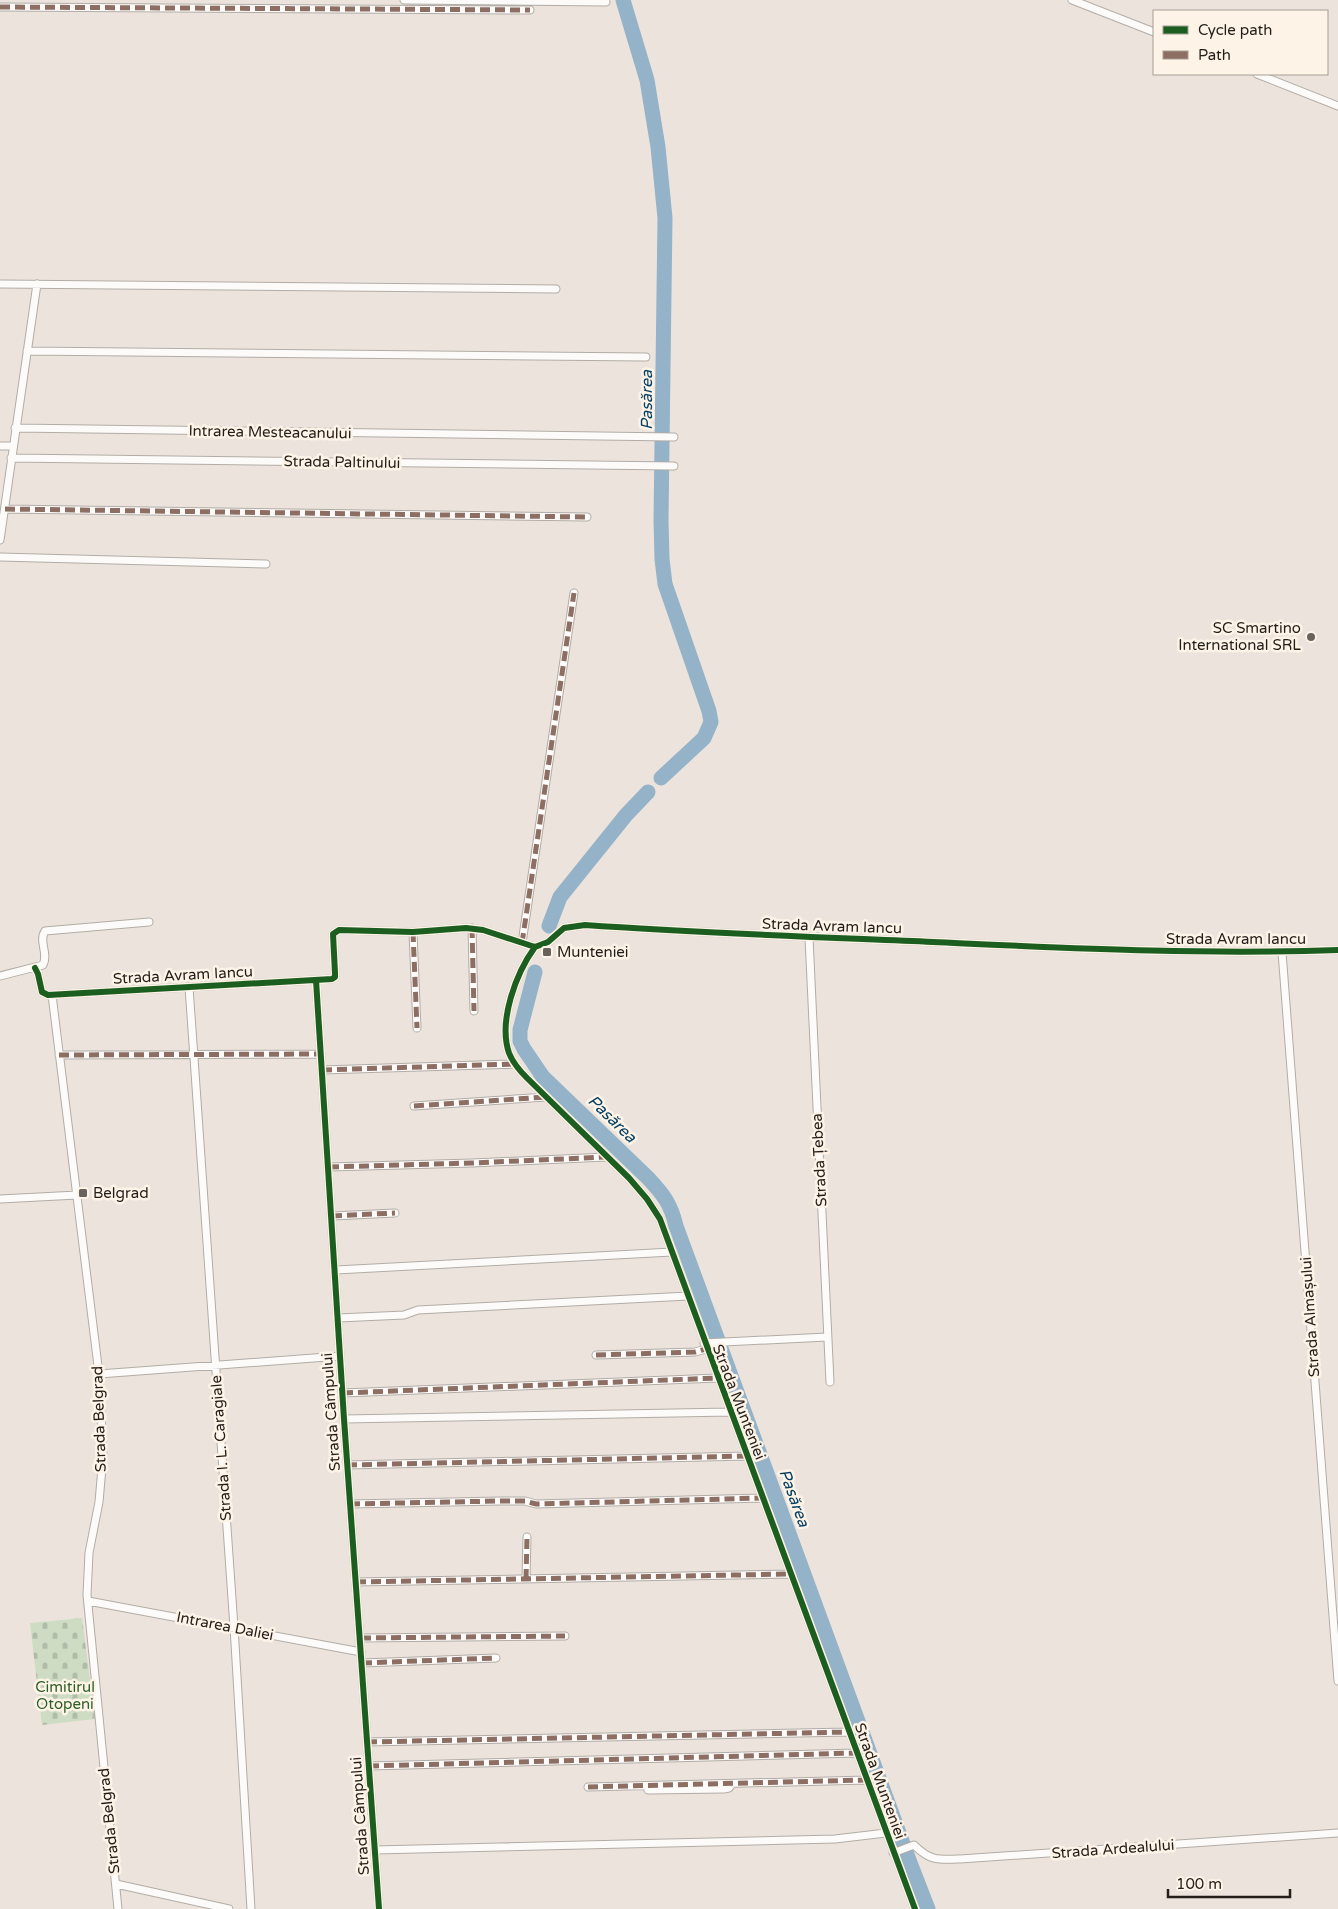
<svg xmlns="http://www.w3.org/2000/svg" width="1338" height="1909" font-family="'Varela Round',sans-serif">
  <defs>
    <pattern id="cemetery-stones" width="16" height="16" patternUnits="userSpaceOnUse" patternTransform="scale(1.25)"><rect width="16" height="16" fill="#cedcc4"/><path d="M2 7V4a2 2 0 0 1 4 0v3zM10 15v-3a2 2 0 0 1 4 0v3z" fill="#b1bca8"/></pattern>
  </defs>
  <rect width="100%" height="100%" fill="#ece4dc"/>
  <path fill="url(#cemetery-stones)" d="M82,1618L95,1719L42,1725L30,1623Z"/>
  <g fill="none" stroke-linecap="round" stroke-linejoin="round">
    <path stroke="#94b2c8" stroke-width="15" d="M623,0L647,80L658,147L665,218L661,520L662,559L665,584L709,711L711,722L704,738L661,778
      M549,926L560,897L626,815L648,792
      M535,972L520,1030V1041L524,1049L543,1077L648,1178C663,1194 671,1204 676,1226L909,1860L928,1909"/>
    <g stroke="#b2aca6" stroke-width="9">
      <path id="street" d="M404,0L606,2
        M1072,0L1154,32
        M0,7L530,10
        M1257,74L1338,106
        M0,284L556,289
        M27,351L646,357
        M15,428L674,437
        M0,446H13
        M11,458L674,466
        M5,509L587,517
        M0,540L37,284
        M0,557L266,564
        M472,928L474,1011
        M413,932L417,1028
        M809,938L830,1382
        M522,943L574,593
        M535,947C516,973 498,1021 509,1053C513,1063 520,1071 527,1078L629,1178L647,1199L660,1219L915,1909
        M1282,952L1338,1681
        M35,968L38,974L42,992L48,995L332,979L335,977V973L333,934L339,930L413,932L466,928L483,930L535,947L548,942L564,928L585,925C701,933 817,937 933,942C1068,948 1203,955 1338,950
        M0,976L43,965C49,953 38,941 45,931L149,922
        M316,980L344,1419L379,1909
        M189,987L234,1627L251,1909
        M52,995L99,1374L103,1456L99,1502L89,1553L87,1595L118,1909
        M59,1055L321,1054
        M322,1070L514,1064
        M414,1106L546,1097
        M329,1167L472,1163L606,1157
        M0,1199L77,1195
        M332,1216L395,1213
        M336,1270L672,1252
        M338,1318L404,1315L418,1310L688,1296
        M704,1343L827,1337
        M596,1355L695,1352L706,1349
        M99,1374L340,1356
        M343,1393L717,1378
        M344,1419L730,1412
        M347,1465L747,1456
        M350,1504L500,1501H525L536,1504L762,1498
        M526,1579L527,1537
        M356,1582L790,1574
        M88,1601L361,1652
        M361,1638L565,1636
        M362,1663L496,1658
        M367,1742L849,1732
        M369,1766L857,1753
        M588,1787L867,1780
        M648,1790L724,1789L729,1788L732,1784
        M375,1850L835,1839L886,1833
        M893,1853L914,1845C930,1861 938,1860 960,1859L1338,1833
        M116,1884L229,1909"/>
    </g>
    <use href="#street" stroke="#fcfbfa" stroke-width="7"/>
    <path stroke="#8d6e63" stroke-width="5" stroke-dasharray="10 5" stroke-linecap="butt" d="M0,7L530,10
      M5,509L587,517
      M472,928L474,1011
      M413,932L417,1028
      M522,943L574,593
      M59,1055L321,1054
      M322,1070L514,1064
      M414,1106L546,1097
      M329,1167L472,1163L606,1157
      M332,1216L395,1213
      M596,1355L695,1352L706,1349
      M343,1393L717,1378
      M347,1465L747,1456
      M350,1504L500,1501H525L536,1504L762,1498
      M526,1579L527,1537
      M356,1582L790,1574
      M361,1638L565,1636
      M362,1663L496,1658
      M367,1742L849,1732
      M369,1766L857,1753
      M588,1787L867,1780"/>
    <g stroke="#fdf3e7" stroke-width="9">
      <path id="cycleway" d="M535,947C516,973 498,1021 509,1053C513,1063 520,1071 527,1078L629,1178L647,1199L660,1219L915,1909
        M35,968L38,974L42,992L48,995L332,979L335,977V973L333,934L339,930L413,932L466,928L483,930L535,947L548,942L564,928L585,925C701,933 817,937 933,942C1068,948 1203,955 1338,950
        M316,980L344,1419L379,1909"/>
    </g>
    <use href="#cycleway" stroke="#1b5e20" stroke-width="6"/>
  </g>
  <g fill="#69635d" stroke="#fdf3e7" stroke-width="2">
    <circle cx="1311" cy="637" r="5"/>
    <rect x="542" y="947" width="10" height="10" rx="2.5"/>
    <rect x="78" y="1188" width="10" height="10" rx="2.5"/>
  </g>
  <g text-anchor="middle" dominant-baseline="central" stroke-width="5" stroke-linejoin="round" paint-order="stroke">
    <g font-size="15" fill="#231e19" stroke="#fdf3e7">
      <text transform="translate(270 432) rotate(1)">Intrarea Mesteacanului</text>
      <text transform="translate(342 462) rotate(1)">Strada Paltinului</text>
      <text transform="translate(832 926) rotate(2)">Strada Avram Iancu</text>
      <text x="1236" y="939">Strada Avram Iancu</text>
      <text transform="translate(183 975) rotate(-3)">Strada Avram Iancu</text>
      <text transform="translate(819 1160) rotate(-93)">Strada Țebea</text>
      <text transform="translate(1310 1317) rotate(-94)">Strada Almașului</text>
      <text transform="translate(739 1402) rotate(69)">Strada Munteniei</text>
      <text transform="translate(331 1412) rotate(-94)">Strada Câmpului</text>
      <text transform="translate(99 1419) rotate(-92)">Strada Belgrad</text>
      <text transform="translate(221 1448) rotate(-94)">Strada I. L. Caragiale</text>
      <text transform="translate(225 1626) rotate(11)">Intrarea Daliei</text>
      <text transform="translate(880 1781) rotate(70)">Strada Munteniei</text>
      <text transform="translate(360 1816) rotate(-94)">Strada Câmpului</text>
      <text transform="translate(109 1821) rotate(-96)">Strada Belgrad</text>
      <text transform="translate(1113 1849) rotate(-4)">Strada Ardealului</text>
    </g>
    <g font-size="15" fill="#231e19" stroke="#fdf3e7" text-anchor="start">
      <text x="1301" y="628" text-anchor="end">SC Smartino<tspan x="1301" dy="17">International SRL</tspan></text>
      <text x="557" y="952">Munteniei</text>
      <text x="93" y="1193">Belgrad</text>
    </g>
    <g font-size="15" fill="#2d5f26" stroke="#fdf3e7">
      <text x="65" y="1687">Cimitirul<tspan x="65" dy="17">Otopeni</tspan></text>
    </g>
    <g font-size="16" font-style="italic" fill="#064064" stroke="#fdf3e7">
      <text transform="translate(647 400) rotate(-90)">Pasărea</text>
      <text transform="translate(612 1119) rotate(44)">Pasărea</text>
      <text transform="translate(794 1498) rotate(70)">Pasărea</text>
    </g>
  </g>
  <rect x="1153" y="10" width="175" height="65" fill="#fdf3e7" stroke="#a69e95"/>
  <rect x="1163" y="26" width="25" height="8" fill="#1b5e20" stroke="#a69e95"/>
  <text x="1198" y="35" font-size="15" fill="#231e19">Cycle path</text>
  <rect x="1163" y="51" width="25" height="8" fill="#8d6e63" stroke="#a69e95"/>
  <text x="1198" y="60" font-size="15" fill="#231e19">Path</text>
  <path d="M1168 1889v8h122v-8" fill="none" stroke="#231e19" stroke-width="2.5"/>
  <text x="1176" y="1889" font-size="15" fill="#231e19" stroke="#fdf3e7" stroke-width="4" paint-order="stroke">100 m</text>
</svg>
